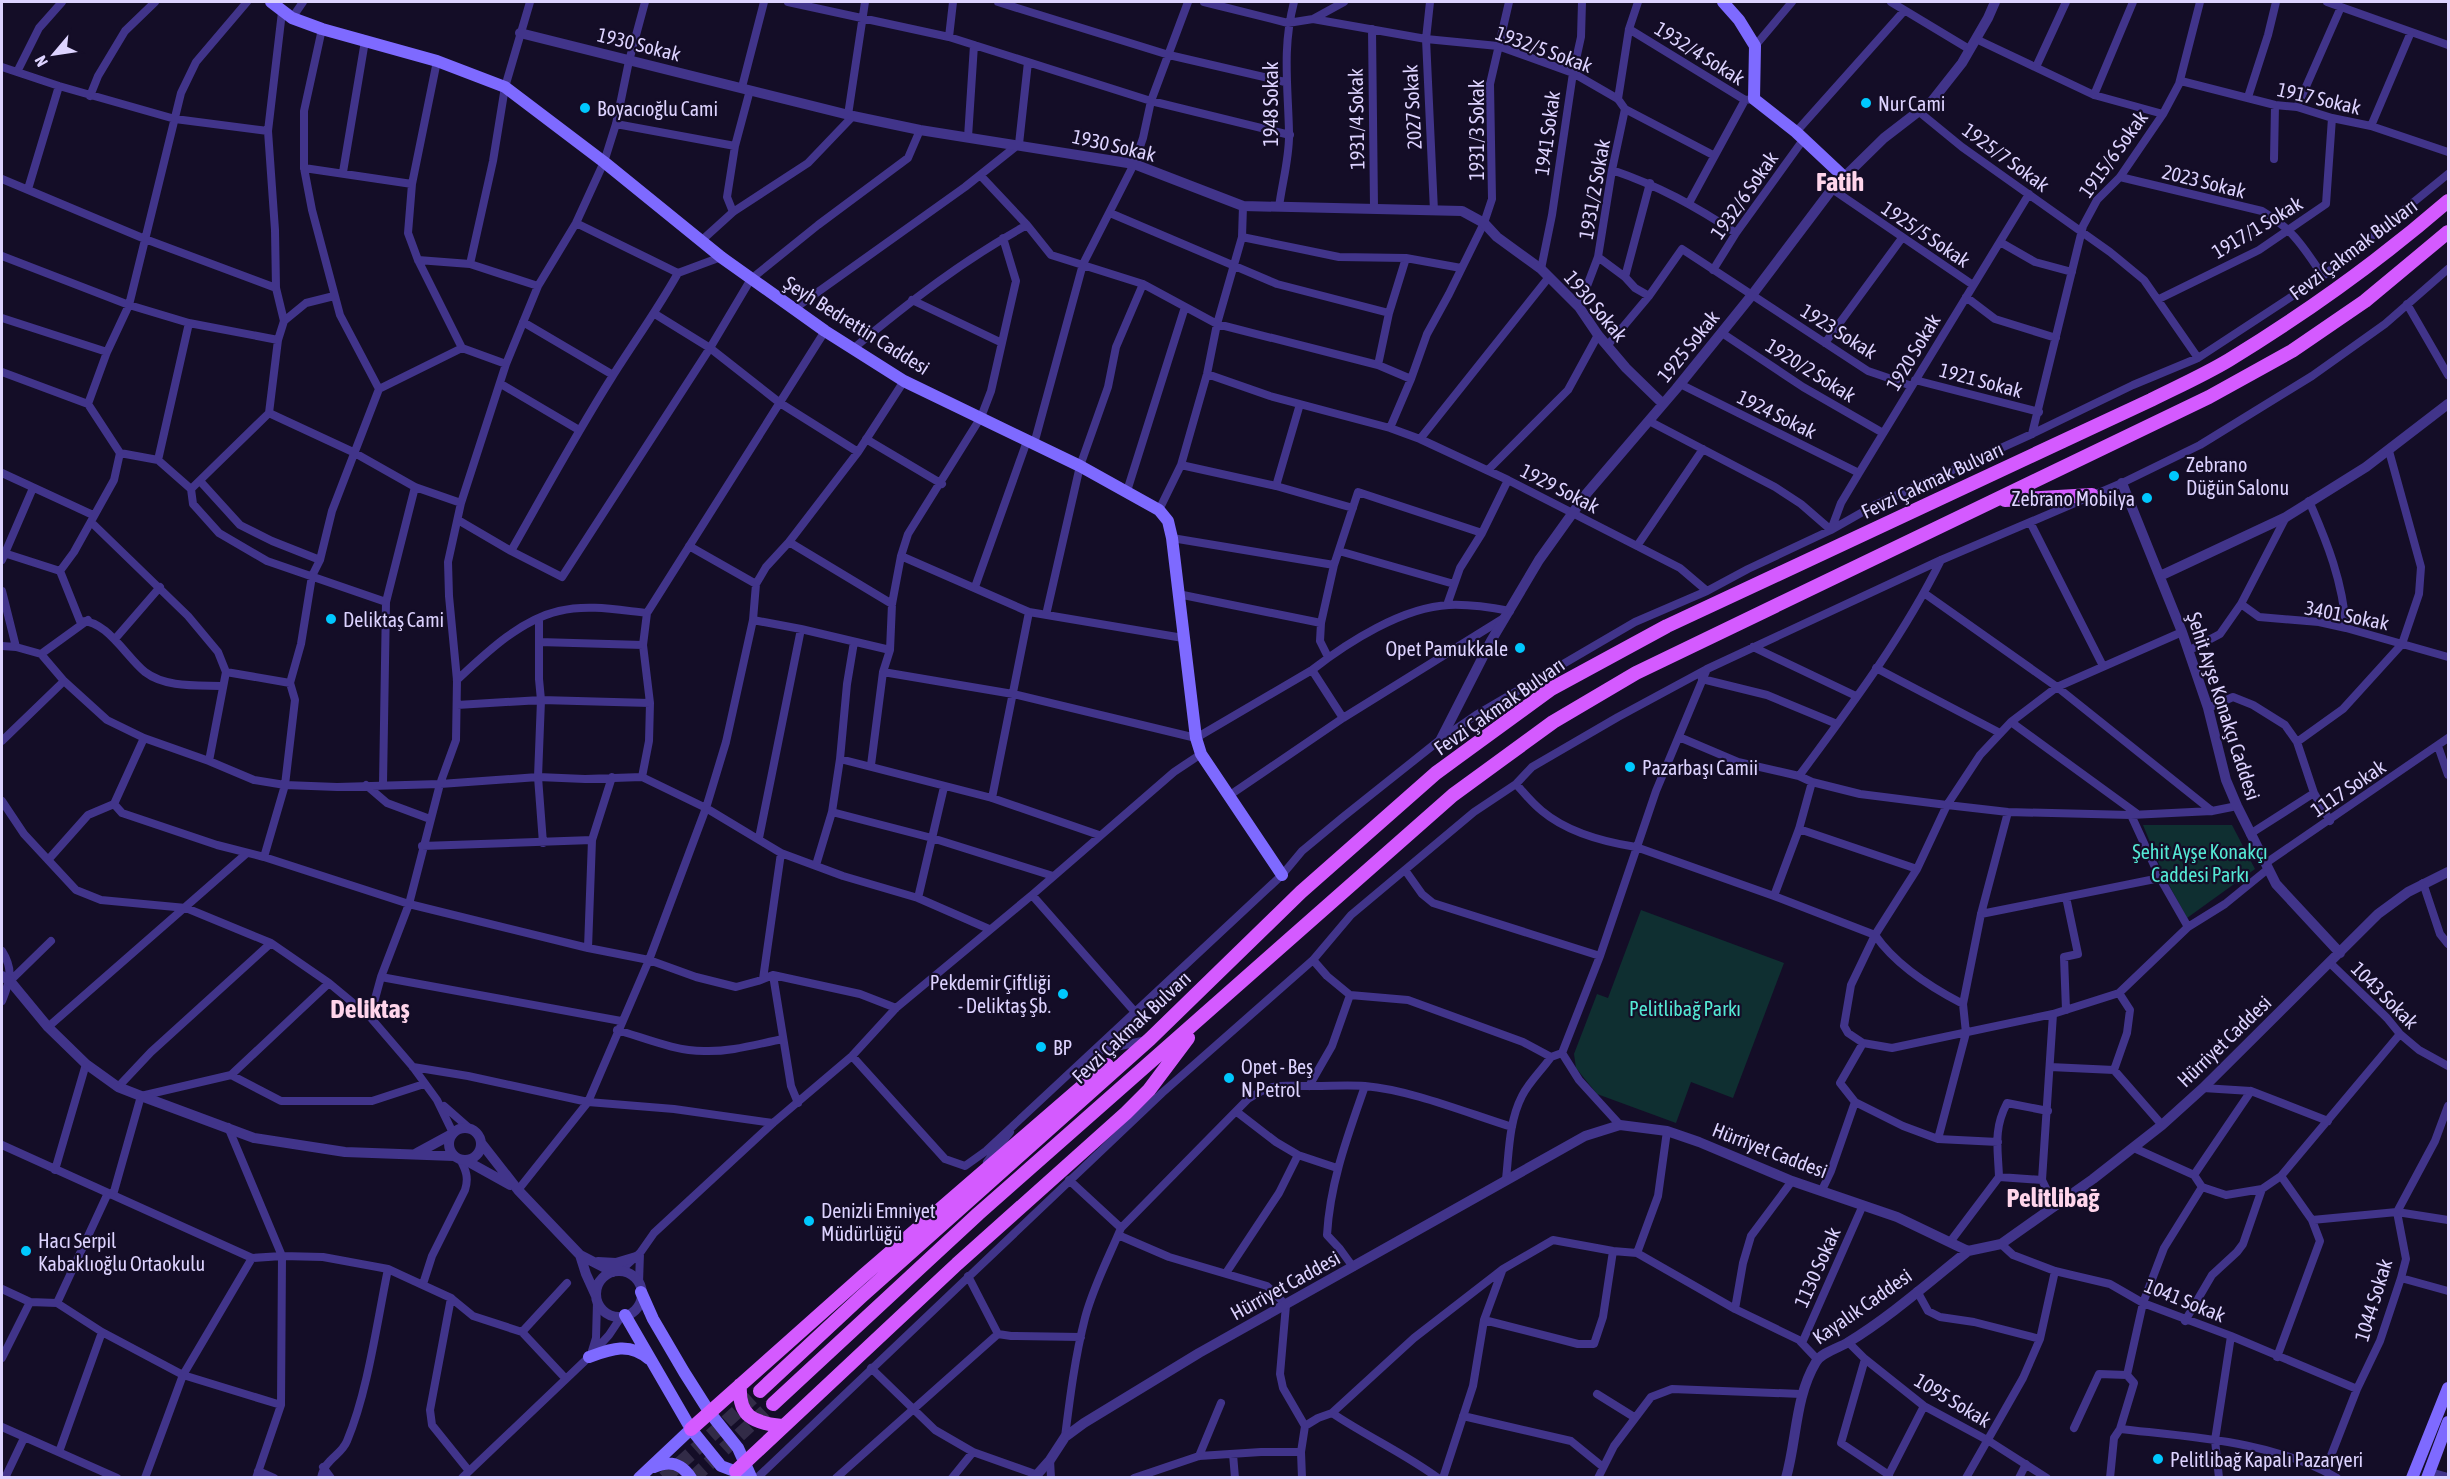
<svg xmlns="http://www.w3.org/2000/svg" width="2450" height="1479" font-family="'Asap Condensed',sans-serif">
  <rect width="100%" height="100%" fill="#140d27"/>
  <path fill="#0f2f31" d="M2143,825H2232L2255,869L2187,918L2163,874Z
    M1641,910L1784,963L1733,1098L1691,1082L1676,1123L1597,1094L1576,1068L1574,1054L1597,994L1608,998Z"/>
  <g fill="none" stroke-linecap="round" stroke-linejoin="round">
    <path stroke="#322b47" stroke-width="14" stroke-dasharray="14 7" stroke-linecap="butt" d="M664,1478L760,1391
      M693,1478L773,1404"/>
    <path stroke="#41348a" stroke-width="8" d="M788,2L949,37L1151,101L1290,135
      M998,2L1169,55L1285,82
      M1204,2L1288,23L1313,19L1426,39L1498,46L1573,73L1618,99L1625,109L1713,155
      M1430,2L1426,39L1434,211
      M1891,2L1969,49
      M2327,2L2448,45
      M282,12L268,131L275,230L276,288L284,321
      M292,18L303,2
      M1313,19L1344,2
      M1372,29L1374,208
      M1629,29L1745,100L1754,99
      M949,37L953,2
      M1976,39L2094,95L2163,114
      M1755,46L1792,2
      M437,61L412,184L408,233L418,260L462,348L506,364
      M2,67L59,86L175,119L268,131
      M2036,67L2066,2
      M17,72L39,28L62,2
      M2181,81L2275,105L2297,107L2332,118L2371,126L2448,152
      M742,87L764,2
      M2094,95L2133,2
      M90,96L98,76L125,31L155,2
      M2248,97L2268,35L2276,2
      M1618,99L1629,29L1638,2
      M2297,107L2341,7
      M1918,111L1962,147L2110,252L2144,280L2198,358
      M848,115L865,2
      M616,124L735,146
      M2371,126L2411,32
      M1796,132L1904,11
      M968,137L974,45
      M2274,159L2275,105
      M304,168L412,184
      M1612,170C1659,186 1695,206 1736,233
      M343,172L365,41
      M980,175L1027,225L1051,255L1143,284L1217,324L1378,365L1411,379
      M2120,177L2262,211C2292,228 2304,248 2323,276
      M2,179L145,239L276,288
      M28,189L59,86
      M1832,189L1973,285
      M1689,203L1745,100
      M1279,207C1282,183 1290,156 1289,132C1288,86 1282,48 1294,2
      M733,212L727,197L735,146L750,90
      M1110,213L1277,284L1389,313
      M576,223L678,273
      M1242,237L1339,257L1406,258L1461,268
      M701,241L733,212L808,163L853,116
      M2000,242L2035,262L2072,272
      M2,256L129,305L189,323L278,340
      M1598,257L1625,277
      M418,260L470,264L538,286
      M470,264L493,161L505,87L530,2
      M1541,269L1552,215L1573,73L1581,37L1582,2
      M1713,270L1736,233L1803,140
      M1649,296L1635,288L1625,277L1650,183
      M1966,297L1995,319L2056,338
      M2159,299L2259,250L2326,204L2332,118
      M912,300L1000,342
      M2407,304L2448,375
      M1579,307L1598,257L1612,170L1625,109
      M794,309L965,187L1019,144L1028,62
      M655,314L710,348L780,403L858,452
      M2,318L107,352
      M523,322L613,375
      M1722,333L1803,387L1883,433
      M1825,343L1902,238
      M1607,346L1649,296L1682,249L1868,371L1912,386
      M854,348C909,302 965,259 1027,225
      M1378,365L1389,313L1406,258
      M2,372L88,404L120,453L114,480L74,552L60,571L80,621C106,619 127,658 145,672C166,688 198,685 223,686
      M1207,374L1270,396L1390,428L1420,439L1508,480L1680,568L1707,591
      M1915,380L2039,412
      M501,384L579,430
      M1680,384L1859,473
      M379,389L462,348
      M88,404L107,352L129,305L181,93L196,62L247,2
      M269,413L353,452L415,487L461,503
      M1649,421L1775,487L1801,504L1831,530L1841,503L1859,473L2029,194
      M1390,428L1411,379L1427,334L1449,294L1484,223L1492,199L1490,84L1509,2
      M2032,434L2083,226L2097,200L2120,177L2163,114L2179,84L2200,2
      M866,439L942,484
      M1420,439L1549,277
      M1034,444L1083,264L1134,164L1143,138L1151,101L1188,2
      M120,453L158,460L191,489L193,504L219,533L267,561L386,602
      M158,460L189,323
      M1181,465L1276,486L1353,508
      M1488,470L1568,390L1598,335
      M2,473L93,515
      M200,481L240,525L272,541L320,560
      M1276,486L1300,404
      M191,489L269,413L278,340L284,321L306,303L334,296
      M1127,491L1185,307
      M2309,501C2327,542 2343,582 2346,628
      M1159,510L1181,465L1207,374L1217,324L1242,237L1243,206
      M458,520L511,551L562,577L710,348L751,279L818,225L908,158L920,130
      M91,522L188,616L218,652L226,672L209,761
      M2030,522L2103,666
      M1172,538L1334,565
      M789,542L892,604
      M689,546L756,584
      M1637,546L1703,449
      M511,551C544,493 576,434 612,377C634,342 658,309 678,273L721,257
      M1339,551L1454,584
      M4,553L60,571
      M901,556L1029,612L1183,638
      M2,560L33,488
      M975,587L1027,441
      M2,591L16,647
      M1924,593L2057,687L2212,811
      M1178,594L1321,623
      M2241,604L2259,617L2319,622L2346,628L2448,657
      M1447,605L1460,568L1482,533L1508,480
      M1046,615L1080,466L1108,387L1116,347L1143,284
      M539,618V679L541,700L538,777L543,843
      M753,620L801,629L890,650
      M2182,632L2057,687L2011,722L1980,755L1947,805L1917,869L1875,935L1851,985L1844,1026L1848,1033L1863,1043L1892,1048L2053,1014L2119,993L2188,927L2225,904L2268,869
      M115,639L160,587
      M539,642L643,645
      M2,646L16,647L41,654L64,681L107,720L144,738L209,761L254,780L285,785L337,787L440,784L538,777L585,779L642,777L706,808L781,853L843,876L918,898L989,929
      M1753,647L1856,696
      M2188,651L2220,634L2241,604L2286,517
      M41,654L88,620
      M1328,657L1320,641L1321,623L1334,565L1358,492L1482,533
      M1876,668L2000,733
      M1312,670L1343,718
      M226,672L290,683
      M883,672L1013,694L1196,738L1312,670C1348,642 1403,607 1449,605C1470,604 1489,607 1510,611
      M1702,679L1767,695L1837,724
      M457,680C486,653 520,620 559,611C588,604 618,610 647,613
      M457,705L541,700L650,703
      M2208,708L2233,697L2253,705L2285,725L2297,742L2314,793L2330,821
      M2011,722L2136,813
      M1679,737L1738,762L1799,776L1812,782L1860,794L1947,805L2008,812L2131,815L2212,811L2237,806
      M144,738L114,804L122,813L217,845L264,857L409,904L588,948
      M2,741L64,681
      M2297,742L2343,709L2402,644L2419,594L2421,567L2389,451
      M2438,746L2448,775
      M840,759L847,684L854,642
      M871,765L883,672L890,650L892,604L901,556L908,534L981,417L991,391L1016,281L1003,238
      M1799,776C1850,707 1903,637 1941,560
      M612,777L592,840L588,948L649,960L696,977L736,987L758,981L773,975L860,994L896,1008
      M642,777L649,741L650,703L643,645L647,613L825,331
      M383,784L386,602L415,487
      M1516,784C1524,793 1532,803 1542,811C1567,832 1604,842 1636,847L1774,896L1875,935C1895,964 1932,988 1963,1004
      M366,785L387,803L430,819
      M1230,795L1343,718L1504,618
      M992,798L1029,612
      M2,801L24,834L76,890L101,900L186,908L271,943L329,983L370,1017L413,1067L437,1100L453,1133
      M832,812L932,838L1053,876
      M2131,815L2160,878L2188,927
      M1799,829L1917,869
      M2250,834L2314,793
      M759,838L801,629
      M422,846L592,840
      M264,857L285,785L295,700L290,683L301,644L312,576L320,560L332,511L379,389L340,315L312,210L304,168V111L322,29
      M48,860L88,815L114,804
      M2266,863L2448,738
      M816,865L832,812L840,759L992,798L1099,835
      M1405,870L1422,894L1433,903L1600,956
      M2423,883L2440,934L2448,944
      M1032,895L1135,1012
      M1774,896L1799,829L1812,782
      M918,898L944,787
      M1981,914L2160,878
      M2,951C14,970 10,981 2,1001
      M1313,960L1327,976L1350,995L1408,1000L1523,1042L1551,1057L1562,1053L1579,1080L1620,1125
      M2330,963L2387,1018L2400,1034L2419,1050L2448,1066
      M773,975L791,1086L798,1103
      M381,977L621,1021
      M763,979L781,853
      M10,981L51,941
      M2066,1010L2064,957L2078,954L2066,897
      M2053,1014L2042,1180L2055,1207
      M370,1017L381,977L409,904L440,784L456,740L457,680L449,596L448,562L461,503L506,364L538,286L576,223L604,162L616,124L629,61L645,2
      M48,1027L247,853
      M617,1030C645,1038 675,1051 704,1051C731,1052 757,1044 783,1039
      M1863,1043L1840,1083L1855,1102L1903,1126L1938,1139L1998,1142
      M1095,1052L1146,1040
      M1562,1053L1600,956L1656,791L1707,669
      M852,1056L945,1159L965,1166L986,1151L1282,875L1302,851L1343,817L1441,739L1476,715L1635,622L1707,591L1748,569L1831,530L1875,505L2032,434L2133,385L2198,358L2323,276L2448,174
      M413,1067L468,1076L588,1102L674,1109L773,1123
      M2050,1067L2114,1070L2127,1033L2130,1010L2119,993
      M2114,1070L2162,1125
      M231,1075L329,983
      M1309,1086L1332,1046L1350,995
      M118,1087L151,1052L271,943
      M2203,1088L2251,1091L2328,1121
      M444,1106L469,1128
      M1237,1112L1276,1142L1298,1155L1337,1168
      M228,1127L282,1256L281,1405L256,1478
      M1938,1139L1966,1033L1963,1004L1981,914L2008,812
      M2,1145L252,1258L282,1256L323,1257L388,1269L451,1298L473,1316L522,1332L566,1379
      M2134,1148L2194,1175L2202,1187L2226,1195L2262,1189L2281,1176L2400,1034
      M987,1162L1010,1132
      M55,1170L86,1064
      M2194,1175L2251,1091
      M1506,1179C1509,1152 1509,1121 1522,1096C1529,1082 1542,1070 1551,1057
      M1069,1180L1121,1228
      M2042,1180L1999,1177C1998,1148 1993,1130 2007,1103L2048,1111
      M518,1190L588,1102L649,960L706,808L726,742L753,620L756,584L766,567L789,542L858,452L904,381
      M1822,1190L1831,1171L1855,1102
      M113,1195L141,1096L231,1075L281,1101H372L424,1084
      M2312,1220L2397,1212L2448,1220
      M1118,1235L1169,1257L1267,1286L1286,1305L1280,1374L1283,1388L1305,1426
      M1950,1242L1999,1177
      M2001,1244L2013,1255L2055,1271L2110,1284L2143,1303L2231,1336L2357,1389
      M1637,1253L1658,1196L1667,1131
      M1353,1267L1340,1249L1327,1235C1330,1182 1348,1135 1365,1086
      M620,1271L640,1253L654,1233L773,1123L852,1056L896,1008L1032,895L1174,772L1201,754
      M1226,1273L1279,1193L1298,1155
      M968,1276L998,1334
      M2401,1278L2448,1291
      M639,1283L640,1253
      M423,1284L432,1256L465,1190C469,1178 466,1170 460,1159
      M2,1289L30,1302L57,1303L102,1332L183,1375L281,1405
      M1917,1291L1928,1311L1940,1317L1974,1322L2040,1339
      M451,1298L430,1410L432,1425L469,1471
      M57,1303L108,1193
      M1735,1309L1743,1263L1751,1236L1792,1181
      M1484,1320L1578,1344H1594L1603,1317L1613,1251
      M2185,1321L2212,1275L2237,1252L2243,1244L2262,1189
      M522,1332L567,1283
      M1848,1342L1865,1359L1924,1406L1989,1441L2047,1478
      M1802,1343L1863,1205
      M592,1351L596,1338L597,1302
      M2277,1357L2320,1241L2312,1220L2281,1176
      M2,1358L30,1302
      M1865,1359L1841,1443L1889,1475
      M871,1368L935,1430L973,1452L1035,1474
      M1597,1394L1634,1417
      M1332,1413C1366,1436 1404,1453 1438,1478
      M1463,1416L1571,1441L1603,1467
      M2,1427L117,1478
      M2074,1428L2099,1374L2127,1375
      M2120,1429C2190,1437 2274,1441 2337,1478
      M1065,1437C1070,1397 1075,1357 1085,1318C1093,1287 1109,1257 1121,1228L1248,1099C1277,1080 1282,1087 1314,1086C1331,1086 1348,1085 1365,1086C1411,1090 1467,1113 1512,1127
      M59,1452L102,1332
      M1233,1454L1235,1478
      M1199,1456L1221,1403
      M1050,1460L1051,1478
      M323,1467L331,1478
      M258,1471L274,1478
      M2325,1471L2357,1389L2380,1341L2401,1278L2406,1259L2397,1212L2435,1141L2448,1106
      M2430,1472L2448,1477
      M5,1478L24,1438
      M145,1478L183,1375L252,1258
      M321,1478C325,1458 341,1456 347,1441C368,1391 377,1322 388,1269
      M462,1478L589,1357L609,1335L621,1317
      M757,1478L1162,1093L1313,960L1351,915L1474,812L1516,784L1532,767L1618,717L1707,669L1941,560L2122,483L2200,445L2312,376L2385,324L2448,269
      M836,1478L998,1334L1011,1336L1081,1337
      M952,1478L973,1452
      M1134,1478L1199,1456L1261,1452H1301
      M1302,1478L1301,1452L1305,1426L1318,1418L1332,1413L1414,1338L1503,1269L1553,1240L1613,1251L1637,1253L1735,1309L1799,1340L1817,1359
      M1443,1478L1473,1386L1484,1320L1502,1271
      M1598,1478L1614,1446L1651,1397L1672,1389L1801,1394
      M1887,1478L1924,1406
      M1966,1478L2023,1378L2040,1339L2055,1271
      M2019,1478L2026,1464
      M2110,1478L2114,1438L2120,1429L2134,1383L2127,1375L2143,1303L2164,1248L2202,1187
      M2219,1478L2215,1440L2231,1336"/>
    <path stroke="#41348a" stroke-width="10" d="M520,33L853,116L920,130L1134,164L1243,206L1462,211L1484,223L1497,237L1541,269L1579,307L1598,335L1626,368L1663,404
      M2122,483L2182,632L2208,708L2226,780L2237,806L2276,884L2340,953
      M2160,576L2286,517L2366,467L2448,404
      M1441,739L1491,641L1539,560L1587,493L1676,389L1752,295L1832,189L1884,138L1932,101L1962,63L1988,18L1995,2
      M2,976L10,981L48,1027L86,1064L118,1087L141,1096L254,1138L345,1152L454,1156
      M449 1144a16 16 0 1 1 32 0a16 16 0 1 1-32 0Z
      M482,1144L518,1190L580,1255L613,1272
      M417,1153L452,1134
      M465,1160L510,1185
      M580,1255L586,1274L596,1296
      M598,1262L616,1263L636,1257
      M596 1294a23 23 0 1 1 46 0a23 23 0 1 1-46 0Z
      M1034,1478L1050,1460L1065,1437L1084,1423L1199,1353L1585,1136L1620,1125L1667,1131L1699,1142L1792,1181L1897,1217L1968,1251L2001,1244L2093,1179L2162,1125L2203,1088L2378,914L2408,892L2448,872
      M1786,1478C1797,1439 1795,1397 1816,1362C1821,1353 1838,1348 1847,1343C1890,1317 1929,1282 1968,1251"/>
    <path stroke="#7e6aff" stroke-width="12" d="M271,2L292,18L322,29L437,61L505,87L604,162L721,257L825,331L904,381L1080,466L1159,510L1168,521L1172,538L1196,738L1201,754L1282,875
      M1723,2L1739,20L1755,46L1754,99L1796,132L1844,177
      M641,1292L653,1319L684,1372L710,1413L738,1448L751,1477
      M625,1315L691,1429L721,1466L745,1475
      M589,1357C611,1349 629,1342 649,1359
      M654,1467C670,1460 681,1463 691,1478
      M639,1478L691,1429
      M2412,1478L2448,1388
      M2427,1478L2448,1422"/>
    <path stroke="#d45aff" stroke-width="14" d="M2005,500L2092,495
      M740,1385C738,1416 753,1423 782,1426
      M760,1391L862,1296L1150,1039L1301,892L1436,773L1551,689L1667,626L2151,400C2177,387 2204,375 2229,360C2306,313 2380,260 2448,201
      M773,1404L978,1214L1453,795L1553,722L1636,673L2209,397L2292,351L2365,301L2448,232
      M691,1429L863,1276L1107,1065
      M736,1471L957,1264L1126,1113L1149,1090L1188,1038"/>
  </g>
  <g fill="#00c8fe" stroke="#140d27" stroke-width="2">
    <circle cx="1866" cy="103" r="6"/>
    <circle cx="585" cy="108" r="6"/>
    <circle cx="2174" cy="476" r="6"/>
    <circle cx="2147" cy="498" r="6"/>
    <circle cx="331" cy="619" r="6"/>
    <circle cx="1520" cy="648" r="6"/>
    <circle cx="1630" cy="767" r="6"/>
    <circle cx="1063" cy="994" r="6"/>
    <circle cx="1041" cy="1047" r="6"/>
    <circle cx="1229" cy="1078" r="6"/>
    <circle cx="809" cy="1221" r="6"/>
    <circle cx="26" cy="1251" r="6"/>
    <circle cx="2158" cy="1459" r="6"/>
  </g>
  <g text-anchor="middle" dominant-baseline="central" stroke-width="4.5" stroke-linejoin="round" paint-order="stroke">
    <g font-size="20" fill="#ddd3ff" stroke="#140d27">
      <text transform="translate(639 44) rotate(14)">1930 Sokak</text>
      <text transform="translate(1544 49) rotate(20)">1932/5 Sokak</text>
      <text transform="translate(1700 53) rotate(32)">1932/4 Sokak</text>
      <text transform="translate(2319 98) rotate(13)">1917 Sokak</text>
      <text transform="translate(1270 104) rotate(-90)">1948 Sokak</text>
      <text transform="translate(1412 107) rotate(-93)">2027 Sokak</text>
      <text transform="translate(1356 119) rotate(-91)">1931/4 Sokak</text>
      <text transform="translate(1476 130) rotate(-90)">1931/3 Sokak</text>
      <text transform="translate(1547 133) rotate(-82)">1941 Sokak</text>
      <text transform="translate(1114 145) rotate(13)">1930 Sokak</text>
      <text transform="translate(2113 154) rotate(-54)">1915/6 Sokak</text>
      <text transform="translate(2006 157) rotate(36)">1925/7 Sokak</text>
      <text transform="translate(2204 181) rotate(14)">2023 Sokak</text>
      <text transform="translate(1594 189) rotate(-80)">1931/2 Sokak</text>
      <text transform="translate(1744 195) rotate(-55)">1932/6 Sokak</text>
      <text transform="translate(2257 227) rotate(-31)">1917/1 Sokak</text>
      <text transform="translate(1926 234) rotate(34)">1925/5 Sokak</text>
      <text transform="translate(2353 249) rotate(-37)">Fevzi Çakmak Bulvarı</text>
      <text transform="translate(1596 306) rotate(50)">1930 Sokak</text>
      <text transform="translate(857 325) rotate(32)">Şeyh Bedrettin Caddesi</text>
      <text transform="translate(1839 331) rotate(32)">1923 Sokak</text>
      <text transform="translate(1688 346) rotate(-51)">1925 Sokak</text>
      <text transform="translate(1913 352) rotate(-59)">1920 Sokak</text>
      <text transform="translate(1811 370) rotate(32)">1920/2 Sokak</text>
      <text transform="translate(1981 380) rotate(15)">1921 Sokak</text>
      <text transform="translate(1777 414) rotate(26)">1924 Sokak</text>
      <text transform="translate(1932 480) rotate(-25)">Fevzi Çakmak Bulvarı</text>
      <text transform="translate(1560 488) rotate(27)">1929 Sokak</text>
      <text transform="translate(2347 615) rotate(11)">3401 Sokak</text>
      <text transform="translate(1499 706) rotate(-35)">Fevzi Çakmak Bulvarı</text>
      <text transform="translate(2224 706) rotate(72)">Şehit Ayşe Konakçı Caddesi</text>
      <text transform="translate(2348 788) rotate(-34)">1117 Sokak</text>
      <text transform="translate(2385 995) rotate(45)">1043 Sokak</text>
      <text transform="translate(1131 1027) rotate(-43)">Fevzi Çakmak Bulvarı</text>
      <text transform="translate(2224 1041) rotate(-44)">Hürriyet Caddesi</text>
      <text transform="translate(1770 1150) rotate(21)">Hürriyet Caddesi</text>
      <text transform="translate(1817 1267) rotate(-66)">1130 Sokak</text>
      <text transform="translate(1285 1285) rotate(-29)">Hürriyet Caddesi</text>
      <text transform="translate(2185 1300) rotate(22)">1041 Sokak</text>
      <text transform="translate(2373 1300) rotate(-73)">1044 Sokak</text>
      <text transform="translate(1862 1306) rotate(-35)">Kayalık Caddesi</text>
      <text transform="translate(1953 1400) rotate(31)">1095 Sokak</text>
    </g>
    <g font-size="20" fill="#ddd3ff" stroke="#140d27" text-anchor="start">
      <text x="1878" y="103">Nur Cami</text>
      <text x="597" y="108">Boyacıoğlu Cami</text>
      <text x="2186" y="464">Zebrano<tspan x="2186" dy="23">Düğün Salonu</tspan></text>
      <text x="2135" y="498" text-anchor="end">Zebrano Mobilya</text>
      <text x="343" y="619">Deliktaş Cami</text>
      <text x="1508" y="648" text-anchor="end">Opet Pamukkale</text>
      <text x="1642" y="767">Pazarbaşı Camii</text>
      <text x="1051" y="982" text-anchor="end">Pekdemir Çiftliği<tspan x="1051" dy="23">- Deliktaş Şb.</tspan></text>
      <text x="1053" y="1047">BP</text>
      <text x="1241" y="1066">Opet - Beş<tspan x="1241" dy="23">N Petrol</tspan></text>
      <text x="821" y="1210">Denizli Emniyet<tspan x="821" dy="23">Müdürlüğü</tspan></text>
      <text x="38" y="1240">Hacı Serpil<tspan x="38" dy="23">Kabaklıoğlu Ortaokulu</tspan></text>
      <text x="2170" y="1459">Pelitlibağ Kapalı Pazaryeri</text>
    </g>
    <g font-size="20" fill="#54e9d5" stroke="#140d27">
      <text x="2200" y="851">Şehit Ayşe Konakçı<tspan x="2200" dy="23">Caddesi Parkı</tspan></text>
      <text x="1685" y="1008">Pelitlibağ Parkı</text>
    </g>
    <g font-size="26" font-weight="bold" fill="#ffd5eb" stroke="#140d27">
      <text x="1840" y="182">Fatih</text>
      <text x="370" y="1009">Deliktaş</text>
      <text x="2053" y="1198">Pelitlibağ</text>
    </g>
  </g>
  <rect width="2450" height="1479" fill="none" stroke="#ddd3ff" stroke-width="6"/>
  <g transform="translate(54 54) rotate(241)" stroke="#140d27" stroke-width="4.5" paint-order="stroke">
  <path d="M0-4.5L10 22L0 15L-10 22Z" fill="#ddd3ff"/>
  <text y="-9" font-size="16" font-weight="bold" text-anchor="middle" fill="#ddd3ff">N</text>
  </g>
</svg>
